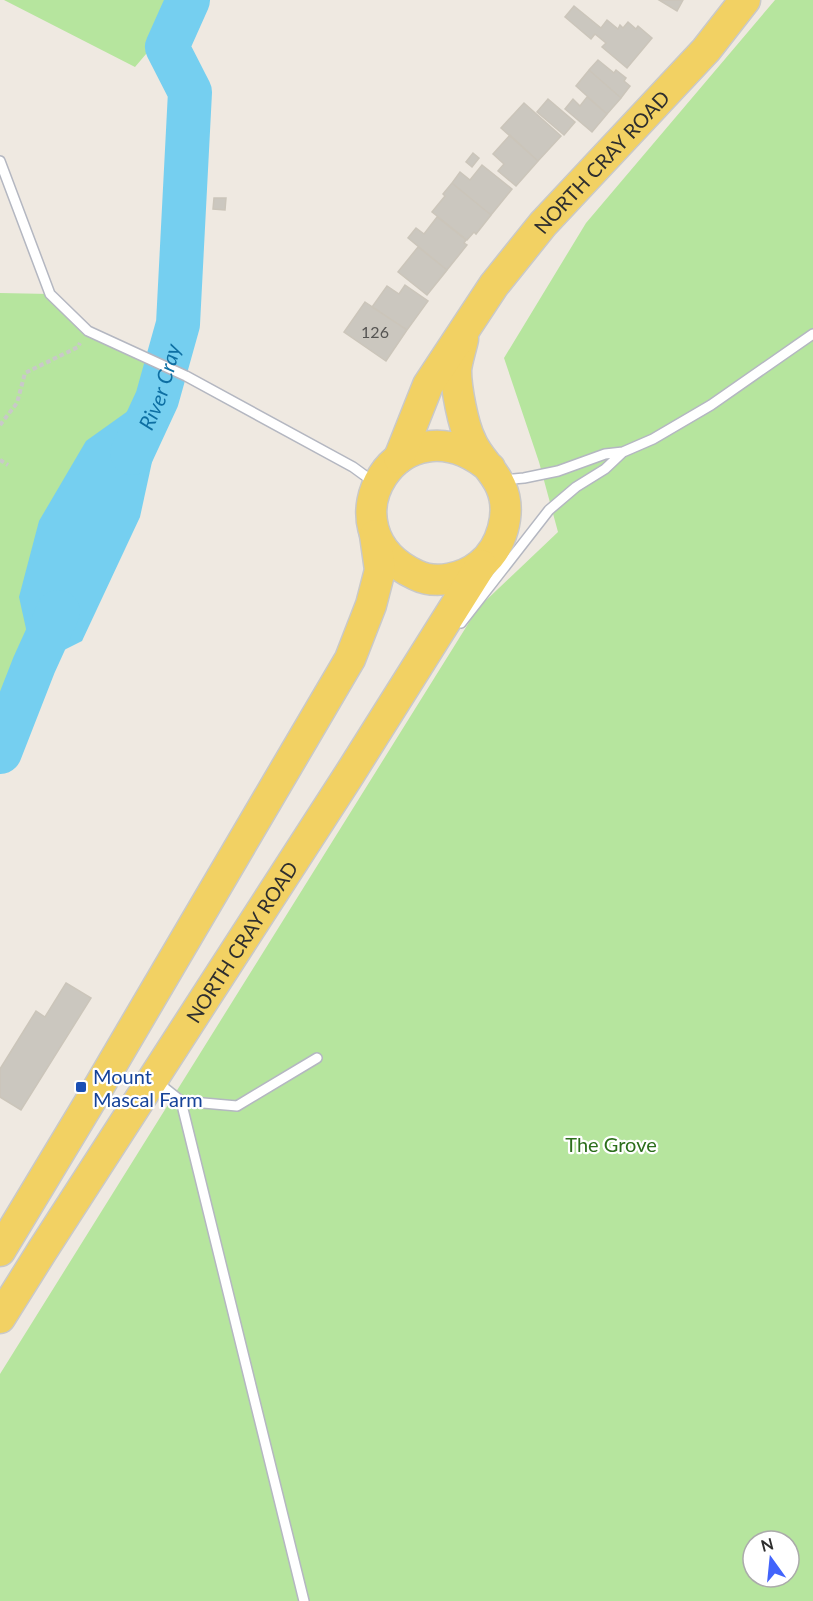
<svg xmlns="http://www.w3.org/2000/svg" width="813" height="1601" font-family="Lato,sans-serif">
  <rect width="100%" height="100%" fill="#efe9e1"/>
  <path fill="#b6e59e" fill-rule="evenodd" d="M4,0H192L135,67Z
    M775,0H813V1601H0V1374L478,608L558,532L539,462L504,358L586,223ZM753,1541H789V1577H753Z
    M0,293L50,294L88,331L168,368L157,399L34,665L0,751Z"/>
  <path fill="#75cff0" d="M149,396L165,402L140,517L82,641L34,665L19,597L39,521L86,441Z"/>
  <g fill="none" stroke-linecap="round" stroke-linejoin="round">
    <g stroke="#75cff0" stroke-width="44">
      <path id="s1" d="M132,453L157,399L178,324L190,92L167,47L188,0"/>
      <path d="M0,752L34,665L58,612"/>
    </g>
  </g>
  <path fill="#cbc7bf" stroke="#cbc5ba" stroke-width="1.5" d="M659,0H683L677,11Z
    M574,6L601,28L607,20L618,29L620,25L623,28L628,22L636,29L638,26L652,38L627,68L602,47L606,43L595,34L591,39L565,17Z
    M598,60L614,73L616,70L626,78L624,81L630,86L621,98L589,70Z
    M589,70L621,98L607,114L576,86Z
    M587,97L607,114L592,132L565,109L573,99L580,106Z
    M548,99L575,122L564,135L537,112Z
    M524,103L561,136L538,161L501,128Z
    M510,135L538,161L516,186L498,171L504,164L493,154Z
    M473,153L479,158L472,167L466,162Z
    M482,165L512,189L491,215L452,183L460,172L470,180Z
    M452,183L491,215L476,234L474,232L467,240L432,212L445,196L443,194Z
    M214,198H226L225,210L213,209Z
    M437,217L466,240L464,243L467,245L447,270L408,238L416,228L424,234Z
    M418,247L447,270L427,295L398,272Z
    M405,285L428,301L407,330L372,307L387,286L399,294Z
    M365,302L407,330L386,361L344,332Z
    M66,983L91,998L21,1110L0,1097V1069L36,1011L45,1017Z"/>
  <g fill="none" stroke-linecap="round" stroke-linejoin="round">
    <g stroke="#b4b7c1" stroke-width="12">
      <path id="lane" d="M0,161L50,294L88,331L186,376L353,467L375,483
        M502,480L524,478L558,471L605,454L623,452L653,439L711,405L813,334
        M461,623L549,510L576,487L605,469L623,452
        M157,1082L181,1101L304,1601
        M181,1101L237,1106L317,1058"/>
    </g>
    <g stroke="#c9c9c9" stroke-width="33">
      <g id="primary">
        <path d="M463,339C461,349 457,360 456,370C456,388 463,425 471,441C478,458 494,470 501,487C512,512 502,548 480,565C464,578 436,585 416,575C317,529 401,393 490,468"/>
        <path id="s2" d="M399,458L428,385L494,285L543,224L706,50L745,0"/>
        <path d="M0,1251L94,1095L350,659L371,605L380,570L375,535"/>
        <path id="s3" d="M0,1318L42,1251L349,775L481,565"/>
      </g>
    </g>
    <path stroke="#c9c9c9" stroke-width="4" stroke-dasharray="4.5 3" stroke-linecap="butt" d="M0,425L17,403L25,373L78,347L80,343
      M0,460L8,465"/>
    <use href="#lane" stroke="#fff" stroke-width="9"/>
    <use href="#primary" stroke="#f2d163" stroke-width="30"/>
  </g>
  <rect fill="#1a4fb4" stroke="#fff" stroke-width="2" x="75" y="1081" width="12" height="12" rx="3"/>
  <g text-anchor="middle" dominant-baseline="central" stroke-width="4.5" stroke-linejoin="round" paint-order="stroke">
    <g font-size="16" fill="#555452">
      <text x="375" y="331">126</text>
    </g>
    <g font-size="20" fill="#2e2e2e" stroke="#fff">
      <text stroke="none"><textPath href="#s2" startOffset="362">NORTH CRAY ROAD</textPath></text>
      <text stroke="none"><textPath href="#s3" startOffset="447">NORTH CRAY ROAD</textPath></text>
    </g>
    <g font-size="20" fill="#164399" stroke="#fff" text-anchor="start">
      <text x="93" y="1076">Mount<tspan x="93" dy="23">Mascal Farm</tspan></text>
    </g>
    <g font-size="20" fill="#2c6e1b" stroke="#fff">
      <text x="611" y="1144">The Grove</text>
    </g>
    <g font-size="21" font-style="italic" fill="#0d6fa3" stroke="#fff">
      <text stroke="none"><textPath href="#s1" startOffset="72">River Cray</textPath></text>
    </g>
  </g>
  <g transform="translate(771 1559) rotate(345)"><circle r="28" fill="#ffffff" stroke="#ababab" stroke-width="1.5"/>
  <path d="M0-4.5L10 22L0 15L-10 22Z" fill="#4264fb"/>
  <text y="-9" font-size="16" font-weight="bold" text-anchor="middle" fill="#2e2e2e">N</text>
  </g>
</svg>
